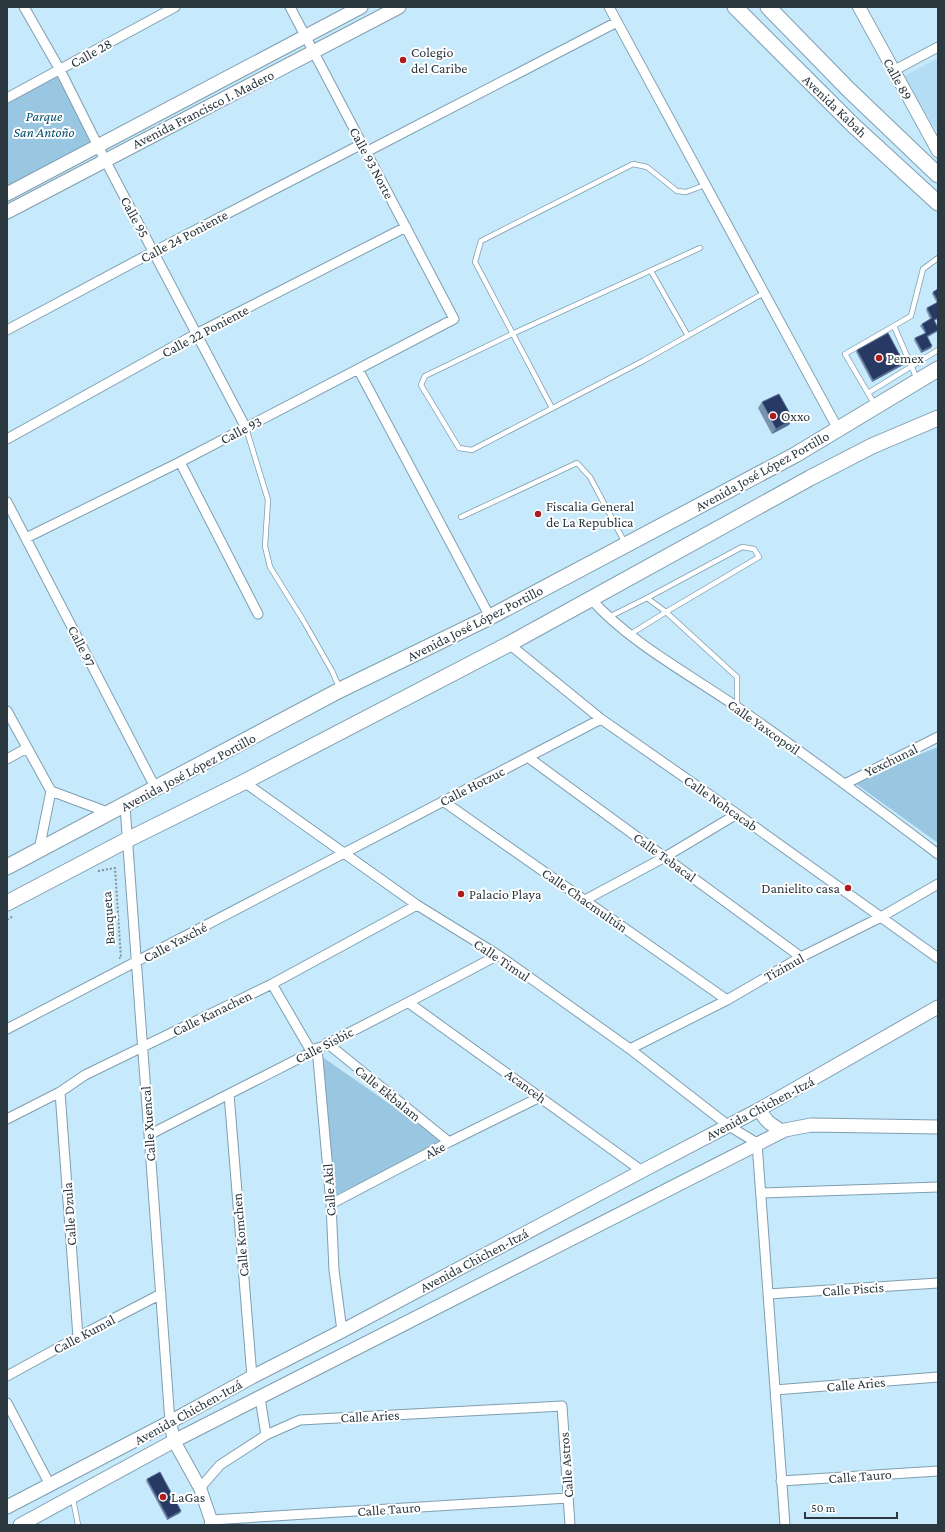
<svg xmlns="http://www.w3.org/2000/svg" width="945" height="1532" font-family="'Crimson Pro',serif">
  <rect width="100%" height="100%" fill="#c7e9fc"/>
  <path fill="#b4ddf5" d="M938,58V134L904,76Z"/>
  <path fill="#99c6e1" d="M60,72L92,141L7,186V100Z
    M938,747V843L852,781Z
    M321,1056L444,1142L336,1195Z"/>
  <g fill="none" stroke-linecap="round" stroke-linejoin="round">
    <g stroke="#7f9eb1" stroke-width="6">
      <path id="service" d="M700,248L512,334L425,376L421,385L459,448L472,450L643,361L764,293
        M651,271L688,336
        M894,326L917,379
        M868,393L938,350
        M875,405L845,354L911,316L923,269L938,258
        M552,408L475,262L481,241L633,164L647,167L677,191L686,192L705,185
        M246,428L268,500L265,546L270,567L303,620L332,671L339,687
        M461,517L577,463L590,477L625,543
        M609,617L647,598L742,547L754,549L759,557L666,612L647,598
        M629,635L666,612L737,677V707
        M73,1499L78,1525"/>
    </g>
    <g stroke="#7f9eb1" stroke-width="11">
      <path id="minor" d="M24,7L60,70L105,160L246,428
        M609,7L838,429
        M893,71L938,47
        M7,98L175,7
        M366,152L617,22
        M7,330L153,252L362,144
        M358,369L490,617
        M7,439L196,334L406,227
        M180,462L258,614
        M7,502L156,789
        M26,538L180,462L454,319L290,7
        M591,599C629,642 689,674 737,707C805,754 872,804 938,854
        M509,644L601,719L737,814L938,958
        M7,711L51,791L110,813
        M529,758L801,957
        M7,759L27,748
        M244,782L417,905L498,955L630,1049L729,1126L757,1143L785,1525
        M845,784L938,737
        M443,801L727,1000
        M125,806L170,1422
        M39,850L51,791
        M585,900L665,857L737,814
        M272,984L311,1051
        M409,1003L642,1171
        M7,1029L601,719
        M327,1043L449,1142
        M317,1048L331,1204L334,1270L342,1331
        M630,1049L727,1000L801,957L881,917L938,884
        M60,1092L78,1337
        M229,1094L252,1377
        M7,1119L60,1092L85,1075L272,984L417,905
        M149,1135C265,1075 383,1017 498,955
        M761,1193L938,1187
        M331,1204L449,1142L540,1097
        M768,1294L938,1283
        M7,1376L78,1337L161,1294
        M775,1390L938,1377
        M260,1398L266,1435
        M7,1403L50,1485
        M781,1481L938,1471
        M200,1488L220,1465L266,1435L300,1420L562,1406L570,1525
        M211,1520L568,1498"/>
    </g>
    <g stroke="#7f9eb1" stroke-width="14">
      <path id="tertiary" d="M859,7L938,151
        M170,1422L174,1441L200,1488L211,1520V1525"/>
    </g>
    <g stroke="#7f9eb1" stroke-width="15">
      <path id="secondary" d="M7,194L361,7
        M7,212L399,7
        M760,1109C764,1121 772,1125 782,1131
        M7,1507L170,1422L252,1377L342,1331L642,1171L760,1109L938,1007
        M20,1525L174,1441L785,1130L811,1125L938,1127"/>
    </g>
    <g stroke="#7f9eb1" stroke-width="17">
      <path id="primary" d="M735,7L853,125L938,203
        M768,7L848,89L938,175
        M7,867L340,690L490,617L795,455L938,369
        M7,903L127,840L244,782L509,644L810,478L872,446L938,418"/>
    </g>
    <path stroke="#7b92a0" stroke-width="2" stroke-dasharray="2 2" stroke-linecap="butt" d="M98,871L115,868L121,958H119
      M7,920L13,916"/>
    <use href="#service" stroke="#fff" stroke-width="4.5"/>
    <use href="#minor" stroke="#fff" stroke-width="9"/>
    <use href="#tertiary" stroke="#fff" stroke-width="12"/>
    <use href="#secondary" stroke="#fff" stroke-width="13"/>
    <use href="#primary" stroke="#fff" stroke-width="15"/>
  </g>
  <path fill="#7892b0" d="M938,289V319L934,321L938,328V331L928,337L931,348L921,353L914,340L915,338L925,333L920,326L922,324L930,319L926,310L927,308L937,303L932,294L933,292Z
    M857,350L903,365L872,382L856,352Z
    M762,402L789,425L772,434L758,408Z
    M147,1479L181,1511L180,1513L167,1520L146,1481Z"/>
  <path fill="#586e92" d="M938,330V331L926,337L927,336Z
    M932,346L931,348L921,353L922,351Z
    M904,363L903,365L872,382L873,380Z
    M793,419L789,425L772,434L776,429Z
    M181,1511L180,1513L167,1520L168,1518Z"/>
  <path fill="#283a64" stroke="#586e92" d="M938,289V301L933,292Z
    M938,302V318L934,320L938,328V330L927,336L932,346L922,351L915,338L926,333L922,324L932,318L927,308Z
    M888,333L904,363L873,380L857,350Z
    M779,394L793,419L776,429L762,402Z
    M160,1472L181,1511L168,1518L147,1479Z"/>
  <g fill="#ae1d1b" stroke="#fff" stroke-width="1.5">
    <circle cx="403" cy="60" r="4"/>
    <circle cx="879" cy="358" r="4"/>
    <circle cx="773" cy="416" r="4"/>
    <circle cx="538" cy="514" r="4"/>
    <circle cx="848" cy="888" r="4"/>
    <circle cx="461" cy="894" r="4"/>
    <circle cx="163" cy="1497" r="4"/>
  </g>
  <g text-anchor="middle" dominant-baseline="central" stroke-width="4" stroke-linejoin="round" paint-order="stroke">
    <g font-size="14" fill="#2b3840" stroke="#fff" text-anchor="start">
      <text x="411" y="52">Colegio<tspan x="411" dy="16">del Caribe</tspan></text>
      <text x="887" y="358">Pemex</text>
      <text x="781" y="416">Oxxo</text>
      <text x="546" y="506">Fiscalia General<tspan x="546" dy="16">de La Republica</tspan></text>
      <text x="840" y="888" text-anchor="end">Danielito casa</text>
      <text x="469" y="894">Palacio Playa</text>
      <text x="171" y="1497">LaGas</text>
    </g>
    <g font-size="14" fill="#2b3840" stroke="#fff">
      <text transform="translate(91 53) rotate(-29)">Calle 28</text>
      <text transform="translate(898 79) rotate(61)">Calle 89</text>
      <text transform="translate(835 106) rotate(44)">Avenida Kabah</text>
      <text transform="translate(203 109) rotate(-27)">Avenida Francisco I. Madero</text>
      <text transform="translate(372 163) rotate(62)">Calle 93 Norte</text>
      <text transform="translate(135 217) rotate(62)">Calle 95</text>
      <text transform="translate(184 236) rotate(-28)">Calle 24 Poniente</text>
      <text transform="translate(205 331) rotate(-28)">Calle 22 Poniente</text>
      <text transform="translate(241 430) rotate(-27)">Calle 93</text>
      <text transform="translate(762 471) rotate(-29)">Avenida José López Portillo</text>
      <text transform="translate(475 623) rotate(-27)">Avenida José López Portillo</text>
      <text transform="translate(82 646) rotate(63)">Calle 97</text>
      <text transform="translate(764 727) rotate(35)">Calle Yaxcopoil</text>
      <text transform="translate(891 760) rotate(-26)">Yexchunal</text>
      <text transform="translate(188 772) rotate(-28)">Avenida José López Portillo</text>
      <text transform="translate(472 786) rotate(-27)">Calle Hotzuc</text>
      <text transform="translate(721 803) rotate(35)">Calle Nohcacab</text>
      <text transform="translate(665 857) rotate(36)">Calle Tebacal</text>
      <text transform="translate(585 900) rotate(35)">Calle Chacmultún</text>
      <text transform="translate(108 918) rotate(-94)">Banqueta</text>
      <text transform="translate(175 942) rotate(-28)">Calle Yaxché</text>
      <text transform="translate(502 960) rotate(34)">Calle Timul</text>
      <text transform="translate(784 967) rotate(-29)">Tizimul</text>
      <text transform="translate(212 1013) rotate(-26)">Calle Kanachen</text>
      <text transform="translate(324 1045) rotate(-27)">Calle Sisbic</text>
      <text transform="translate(526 1086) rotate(36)">Acanceh</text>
      <text transform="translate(388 1093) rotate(39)">Calle Ekbalam</text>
      <text transform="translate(760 1108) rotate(-28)">Avenida Chichen-Itzá</text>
      <text transform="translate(148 1124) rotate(-94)">Calle Xuencal</text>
      <text transform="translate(435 1150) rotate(-28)">Ake</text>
      <text transform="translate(329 1190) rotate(-94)">Calle Akil</text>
      <text transform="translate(69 1214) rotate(-94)">Calle Dzula</text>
      <text transform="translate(240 1235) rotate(-95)">Calle Komchen</text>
      <text transform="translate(474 1260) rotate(-28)">Avenida Chichen-Itzá</text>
      <text transform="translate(853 1289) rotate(-4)">Calle Piscis</text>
      <text transform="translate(84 1334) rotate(-28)">Calle Kumal</text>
      <text transform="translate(856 1384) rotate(-5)">Calle Aries</text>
      <text transform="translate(188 1412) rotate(-29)">Avenida Chichen-Itzá</text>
      <text transform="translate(370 1416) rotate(-3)">Calle Aries</text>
      <text transform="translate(566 1465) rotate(-94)">Calle Astros</text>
      <text transform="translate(860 1476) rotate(-4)">Calle Tauro</text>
      <text transform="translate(389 1509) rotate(-4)">Calle Tauro</text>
    </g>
    <g font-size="14" font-style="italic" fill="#004e6e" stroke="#fff">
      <text x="44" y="116">Parque<tspan x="44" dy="16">San Antoño</tspan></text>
    </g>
  </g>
  <rect width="945" height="1532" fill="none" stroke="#2b3840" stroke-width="16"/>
  <path d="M805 1512v6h92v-6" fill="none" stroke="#2b3840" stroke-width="2"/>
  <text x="811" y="1512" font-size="12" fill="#2b3840" stroke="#ffffff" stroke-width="3" paint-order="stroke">50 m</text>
</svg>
